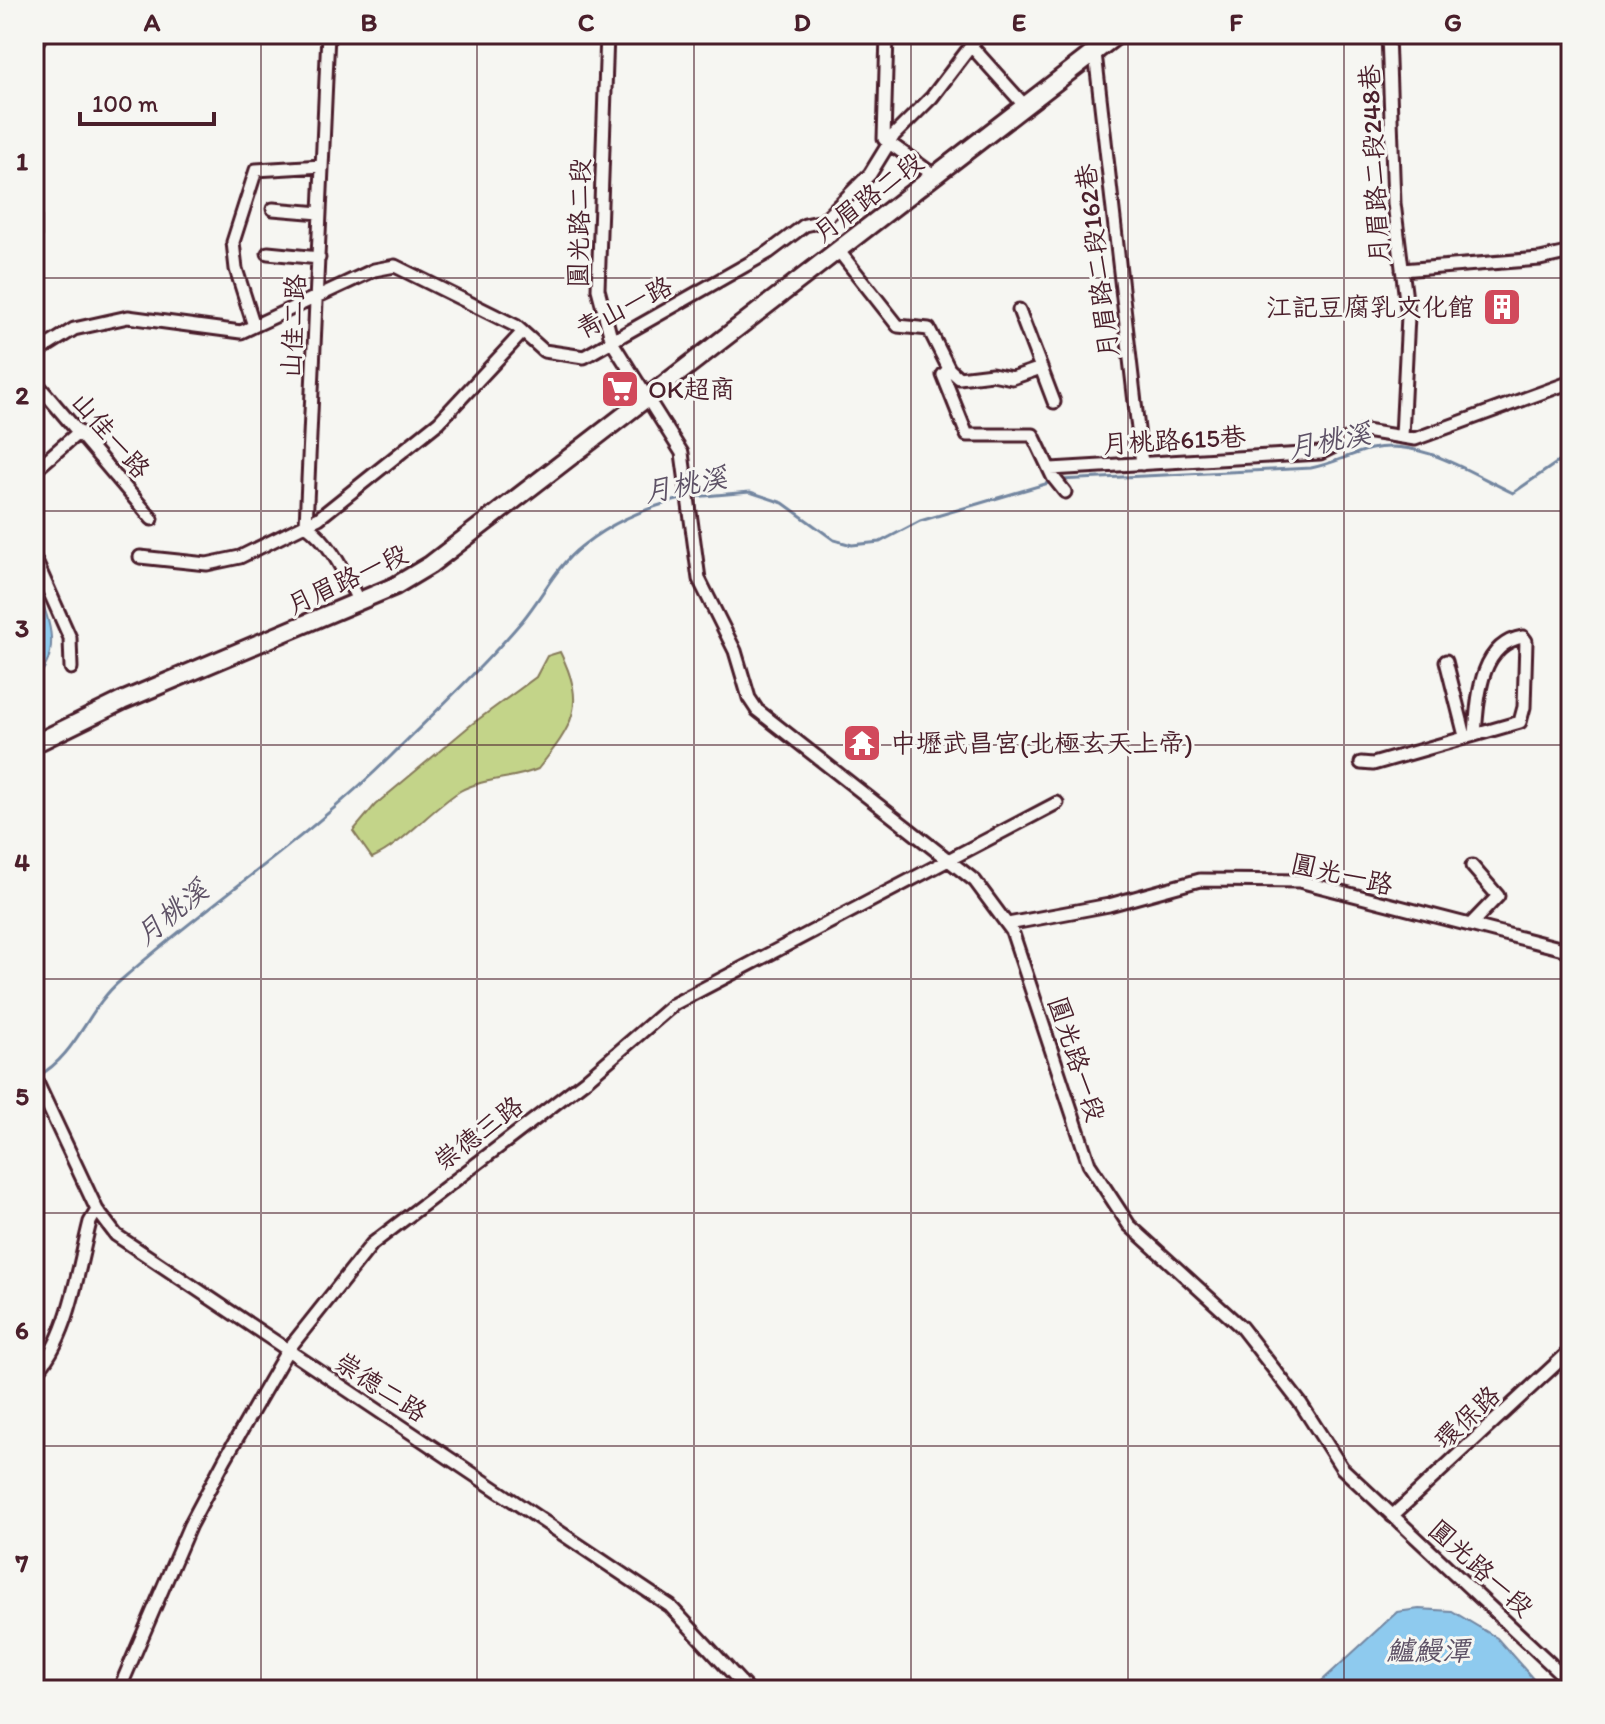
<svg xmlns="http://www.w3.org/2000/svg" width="1605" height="1724" font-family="Itim,'LXGW WenKai TC',sans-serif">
  <rect width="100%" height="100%" fill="#f6f6f2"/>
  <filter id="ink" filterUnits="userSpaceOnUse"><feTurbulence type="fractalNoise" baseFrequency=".0125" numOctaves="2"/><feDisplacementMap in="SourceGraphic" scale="16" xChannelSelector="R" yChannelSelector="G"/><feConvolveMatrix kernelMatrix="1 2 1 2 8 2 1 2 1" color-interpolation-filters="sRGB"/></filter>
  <g filter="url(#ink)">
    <path fill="#c3d489" stroke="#867a5a" stroke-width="2" d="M560,652C587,706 573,725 538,769C513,780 485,777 460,791C430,810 402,845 372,858L353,831L375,805L472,724L536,677L547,656Z"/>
    <path fill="#8ecaee" stroke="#7386a0" stroke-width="2" d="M34,580C47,616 65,650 34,682Z
      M1419,1609L1452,1611L1497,1638L1543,1690H1312L1397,1612Z"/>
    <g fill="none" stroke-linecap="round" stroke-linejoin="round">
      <path stroke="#7386a0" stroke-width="3" d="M1059,480L1311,468C1332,464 1351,454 1371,449C1421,438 1470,473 1513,493L1571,453
        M693,497L750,492L783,503L834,540L852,545L880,542L920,521L1052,482
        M38,1076C76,1056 88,1008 120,981C208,904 308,838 391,756C435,712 481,669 522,621C543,596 555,567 582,546C613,521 647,507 685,498"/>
      <g stroke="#4a1f2b" stroke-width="17">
        <path id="street" d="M328,34L306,525C333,545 344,573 359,602
          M607,34L598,289L612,342L682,453L699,579L735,651L749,698L757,710L975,881L1012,931L1089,1164L1129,1225L1241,1327L1301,1404L1342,1468L1571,1683
          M887,34L884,139L935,176
          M1388,34L1394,203L1408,316L1402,436
          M34,46L42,34
          M972,47L1025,106
          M1095,53L1142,464
          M34,192V263
          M273,209L320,213
          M838,250L898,326L929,329L949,369L943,375L967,435H1033L1053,477L1065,492
          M268,253L319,258
          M1402,270L1540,259L1571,252
          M1019,310L1054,402
          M254,326L236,269L233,242L256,170L322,166
          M34,354L74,329L128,317L241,332L374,270L395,266L516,326L544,351L584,357L769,252L805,225L823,221L870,174L894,135L932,97L980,34
          M949,369L959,378L992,374L1012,378L1041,368
          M34,380L152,519
          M1051,469L1320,453L1365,431L1415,439L1571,382
          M34,471L79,432
          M34,557L70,638L71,668
          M140,557L207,564L240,557L319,518L439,422L522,333
          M1446,661L1465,736
          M1361,763L1373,764L1520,722L1524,707L1526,641L1523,637C1479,644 1478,699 1475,734
          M1008,924L1109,905L1200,880L1299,881L1571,951
          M1470,925L1498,896L1472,866
          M34,1076L97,1210L116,1235L670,1606L748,1690
          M34,1374C69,1341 78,1268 90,1222L97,1210
          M1392,1516L1571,1350
          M119,1690L190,1525L225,1459L287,1351L372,1244L586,1080L674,1004L1057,803"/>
      </g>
      <g stroke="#4a1f2b" stroke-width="22">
        <path id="secondary" d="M34,744L122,701L395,586L430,565L1118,34"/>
      </g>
      <use href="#street" stroke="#f6f6f2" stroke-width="11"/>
      <use href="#secondary" stroke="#f6f6f2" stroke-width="16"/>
    </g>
  </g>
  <path fill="none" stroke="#4a1f2b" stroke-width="2" stroke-opacity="0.55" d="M261,34V1690M477,34V1690M694,34V1690M911,34V1690M1128,34V1690M1344,34V1690M34,278H1571M34,511H1571M34,745H1571M34,979H1571M34,1213H1571M34,1446H1571"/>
  <defs>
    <g id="building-square" transform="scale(2)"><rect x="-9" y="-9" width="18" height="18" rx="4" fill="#d1495b" stroke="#f6f6f2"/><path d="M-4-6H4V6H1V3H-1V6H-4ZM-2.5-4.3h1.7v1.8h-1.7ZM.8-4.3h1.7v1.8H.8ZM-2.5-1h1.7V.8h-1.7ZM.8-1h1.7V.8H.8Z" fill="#fff"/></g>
    <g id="supermarket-square" transform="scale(2)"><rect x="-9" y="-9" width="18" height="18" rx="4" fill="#d1495b" stroke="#f6f6f2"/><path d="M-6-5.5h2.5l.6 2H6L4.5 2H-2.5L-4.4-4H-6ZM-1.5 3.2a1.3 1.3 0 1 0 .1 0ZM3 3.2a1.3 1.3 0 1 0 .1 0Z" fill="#fff"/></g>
    <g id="temple-square" transform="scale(2)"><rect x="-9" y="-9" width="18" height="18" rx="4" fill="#d1495b" stroke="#f6f6f2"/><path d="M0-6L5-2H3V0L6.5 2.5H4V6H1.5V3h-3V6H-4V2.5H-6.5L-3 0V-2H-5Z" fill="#fff"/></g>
  </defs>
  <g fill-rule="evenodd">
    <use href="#building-square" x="1502" y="307"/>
    <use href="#supermarket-square" x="620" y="389"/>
    <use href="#temple-square" x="862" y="743"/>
  </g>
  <g text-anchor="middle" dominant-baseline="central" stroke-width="6" stroke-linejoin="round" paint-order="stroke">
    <g font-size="26" fill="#4a1f2b" stroke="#f6f6f2">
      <text transform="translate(1374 164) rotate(-93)">月眉路二段248巷</text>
      <text transform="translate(868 197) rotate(-37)">月眉路二段</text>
      <text transform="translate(579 223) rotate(-89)">圓光路二段</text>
      <text transform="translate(1097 261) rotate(-97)">月眉路二段162巷</text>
      <text transform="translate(624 307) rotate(-27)">青山一路</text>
      <text transform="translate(293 326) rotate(-87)">山佳二路</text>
      <text transform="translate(111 435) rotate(49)">山佳一路</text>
      <text transform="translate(1174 440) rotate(-3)">月桃路615巷</text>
      <text transform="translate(347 579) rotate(-25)">月眉路一段</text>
      <text transform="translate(1342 874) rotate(13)">圓光一路</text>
      <text transform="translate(1077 1059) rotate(72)">圓光路一段</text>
      <text transform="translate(478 1133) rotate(-37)">崇德三路</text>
      <text transform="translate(381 1387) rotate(33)">崇德二路</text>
      <text transform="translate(1467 1417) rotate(-43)">環保路</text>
      <text transform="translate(1481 1568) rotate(42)">圓光路一段</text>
    </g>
    <g font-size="26" fill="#4a1f2b" stroke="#f6f6f2" text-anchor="start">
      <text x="1474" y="307" text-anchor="end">江記豆腐乳文化館</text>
      <text x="648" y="389">OK超商</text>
      <text x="890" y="743">中壢武昌宮(北極玄天上帝)</text>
    </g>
    <g font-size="28" font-style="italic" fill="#5e5266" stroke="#f6f6f2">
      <text transform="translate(1329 440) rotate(-11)">月桃溪</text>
      <text transform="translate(685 484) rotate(-11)">月桃溪</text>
      <text transform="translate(171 912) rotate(-39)">月桃溪</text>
      <text x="1428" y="1650">鱸鰻潭</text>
    </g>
  </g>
  <rect width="1605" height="1724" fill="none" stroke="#f6f6f2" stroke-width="88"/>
  <path d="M80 112v12h134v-12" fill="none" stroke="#4a1f2b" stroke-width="4"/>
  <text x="92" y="112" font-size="24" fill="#4a1f2b" stroke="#f6f6f2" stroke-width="6" paint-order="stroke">100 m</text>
  <rect x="44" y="44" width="1517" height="1636" fill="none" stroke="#4a1f2b" stroke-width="3"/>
  <g font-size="26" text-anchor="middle" font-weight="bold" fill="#4a1f2b">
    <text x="152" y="31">A</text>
    <text x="369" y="31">B</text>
    <text x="586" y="31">C</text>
    <text x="802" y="31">D</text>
    <text x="1019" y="31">E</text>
    <text x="1236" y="31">F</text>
    <text x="1453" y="31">G</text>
    <text x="22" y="170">1</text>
    <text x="22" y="404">2</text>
    <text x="22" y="637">3</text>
    <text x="22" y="871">4</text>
    <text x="22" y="1105">5</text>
    <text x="22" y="1339">6</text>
    <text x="22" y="1572">7</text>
  </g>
</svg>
